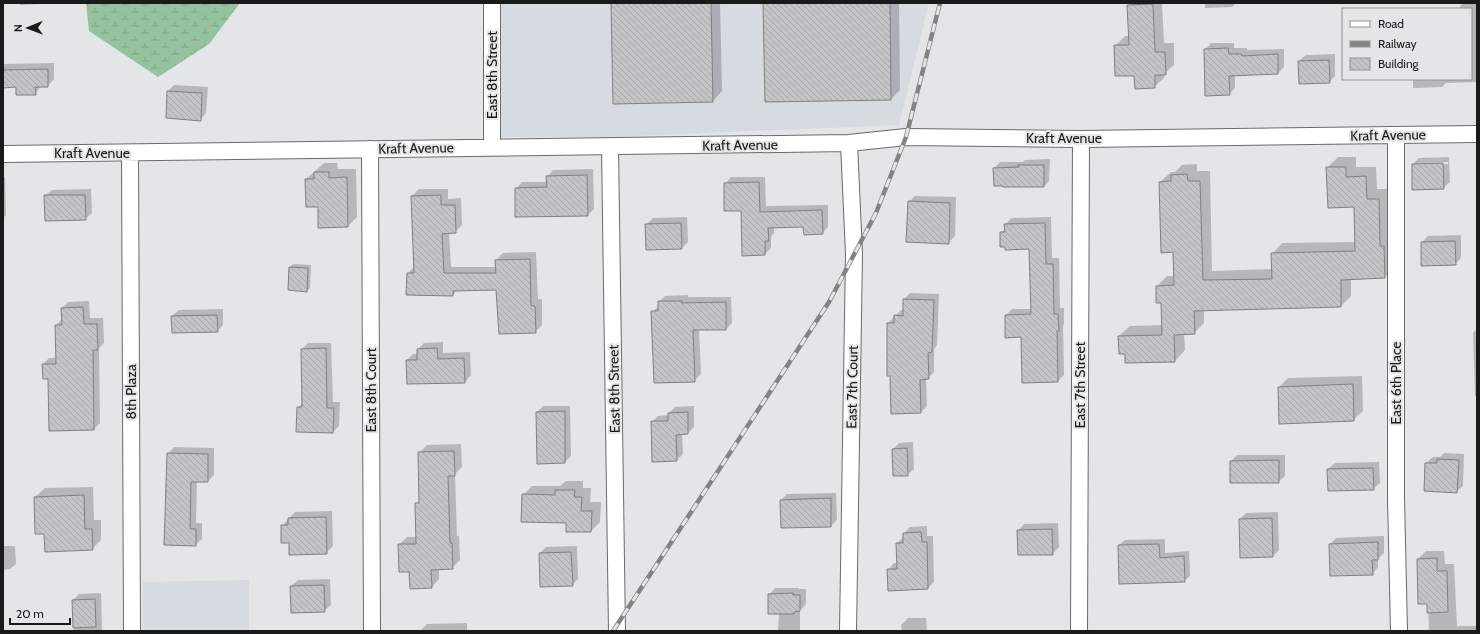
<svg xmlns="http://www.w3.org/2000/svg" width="1480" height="634" font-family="Cabin,sans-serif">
  <defs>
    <pattern id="wetland-marsh" width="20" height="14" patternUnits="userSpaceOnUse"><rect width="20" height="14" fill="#95c29f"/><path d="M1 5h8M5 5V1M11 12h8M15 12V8" fill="none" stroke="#80a688"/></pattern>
    <pattern id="building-back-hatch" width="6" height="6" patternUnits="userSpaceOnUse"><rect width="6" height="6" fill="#c3c4c5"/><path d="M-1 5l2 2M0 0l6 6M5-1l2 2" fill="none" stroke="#a7a8a9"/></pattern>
  </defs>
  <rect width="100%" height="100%" fill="#e4e5e6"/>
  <path fill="#d6dae1" d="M499,3H929L899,125L610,137H496Z
    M249,580V631H142L143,582Z"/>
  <path fill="url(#wetland-marsh)" d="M86,3H240L209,44L158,77L89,31Z"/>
  <path fill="#0003" fill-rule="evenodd" d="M20,3H44L43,4L20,5Z
    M612,3H720L722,91L713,101Z
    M764,3H899L900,90L891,99Z
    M1131,3H1162L1164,43H1174V65L1164,74V78L1154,87L1135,75L1115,46L1125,36H1129L1128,6Z
    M1205,3H1236L1232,7L1205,8Z
    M1463,3H1477V82L1446,83L1442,87L1413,88V79H1471V9H1460V6Z
    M1211,43H1234V48H1247V50L1284,49V67L1278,73L1235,75V88L1229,94L1205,50Z
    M1335,54V76L1329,82L1299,61L1306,55Z
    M54,63V79L48,86H41L35,94L17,86L3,87V64Z
    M174,85L208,87L206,113L200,120L168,91Z
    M1338,157H1356V167H1376L1377,189H1389L1395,267L1385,277L1351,278V296L1341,306L1204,310V323L1194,333H1184L1185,350L1175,361L1126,353L1119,336L1130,326L1163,325L1162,302L1157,286L1167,276H1175L1174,251L1160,182L1171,172H1175L1182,165L1197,164V171H1210L1212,271L1273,269L1272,254L1282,243L1356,242L1355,206L1327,168Z
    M1449,157L1450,182L1443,188L1413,164L1419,158ZM1448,162V164L1418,165V163Z
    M1050,159L1049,181L1044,186L994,168L1000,162H1023L1025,160Z
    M324,163H337L338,169H356L357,217L348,226L306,179Z
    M593,169L594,209L588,215L516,216V189L522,182H547V177L553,170Z
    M3,177H5L6,215L3,218Z
    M731,177H765L766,206L828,205V227L822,233L804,226L774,227V233L771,237V248L765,254L742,210L725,184Z
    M91,189L92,213L85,219L45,196L52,190Z
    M419,189H448V199L461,198L462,225L455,232H449L451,267H496V260L503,253L536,252L538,299H542V325L535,332L497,289L457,290L453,295L408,273L414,267L412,196Z
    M915,196L956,197L955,236L948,243L909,202Z
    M687,217L688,242L682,248L646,225L653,218Z
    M1051,217L1052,258H1059L1060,308H1064V324L1063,325L1064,375L1058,381L1023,382L1022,336L1006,315L1012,309H1032L1030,248L1001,233L1006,228L1005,224L1012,218Z
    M1461,235V258L1455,264L1422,242L1428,236Z
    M293,264L311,265L310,288L307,291L290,267Z
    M910,293L939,294L937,345L934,349V372L928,378L926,379L927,406L921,412L891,375H888V323L901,310H904V299Z
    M688,295V297H731L732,323L726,329H699L701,374L694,381L652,312L659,306V302L665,296Z
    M89,301L90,318H103L104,343L99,348L100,423L94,429L49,378L43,364L49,358H56V325L62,319V308L68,302Z
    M223,309V325L217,331L172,316L179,310Z
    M1477,329V396H1475L1473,333Z
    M443,342V353L470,352L471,375L465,382L407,360L413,354H418V349L424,343Z
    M308,343H331L333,402H340L339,426L333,432L298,408L303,402L302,349Z
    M1362,376L1363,411L1353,420L1279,387L1288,378Z
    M543,406H570L571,456L565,462L537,412Z
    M694,406V427L688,433H682L683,454L677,460L652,422L658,416L669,415V413L675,407Z
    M913,442L914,469L907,475L893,449L899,443Z
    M461,444L462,467L455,474L457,536H459L460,560L452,568L439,569V579L432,587L410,571L399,545L407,537H417L416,504L420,500L419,453L427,445Z
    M174,447L214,448V475L208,481H197L196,523H202V539L195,545L165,544L168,454Z
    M1444,453L1464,454L1463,486L1456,492L1426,463L1433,457H1440Z
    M1237,455H1285V476L1278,482L1231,461Z
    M1379,462L1380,483L1373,489L1328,469L1335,463Z
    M566,481H583V488H591L590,502H601L600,522L591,531L567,522L523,495L532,486H560Z
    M93,487L94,520H101V540L92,549L45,533L35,497L45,488Z
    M836,493L837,520L831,526L781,500L787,494Z
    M332,511L333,546L326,553L290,542L282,526L295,512Z
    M1278,512L1279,550L1273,556L1241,557L1240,519L1246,513Z
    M1058,523L1059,547L1052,554L1018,531L1024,524Z
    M927,526V536H933L934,582L928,588L888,570L894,563H898L897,543L904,537V533L910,527Z
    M1384,536V553L1378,559V567L1372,574L1330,544L1336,538Z
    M1165,539V553L1189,551L1190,576L1184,581L1119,545L1125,540Z
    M3,546H15L16,564L10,569L3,570Z
    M577,546L578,579L572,585L540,553L546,547Z
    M1426,551H1444L1445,564H1454L1457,626H1477V631H1427L1429,629L1428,603L1418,559Z
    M330,579L331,605L324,611L291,586L298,580Z
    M775,588H799V589H806V604L800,611V631H778L779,613L769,595Z
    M101,593L102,631H74L73,600L79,594Z
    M908,618H926L927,631H902L901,625Z
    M467,623V631H420L427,624Z"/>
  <path fill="url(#building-back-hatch)" stroke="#7f8081" d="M611,3H711L713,102L613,104Z
    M763,3H890L891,100L765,102Z
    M1153,4L1155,52H1165L1166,75H1155V88L1135,89L1134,76H1115L1114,45H1129L1127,5Z
    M1228,48L1229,54H1241L1242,56L1278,54V74L1229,76L1230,95L1205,96L1204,49Z
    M1329,60L1330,83L1299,84L1298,61Z
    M48,69V87H35L36,95H16V87L3,88V70Z
    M167,91L202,93L201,121L166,118Z
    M1443,163L1444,189L1412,190V164Z
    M1018,165H1044V187H1003V186H994L993,168L1019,167Z
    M1326,167H1346V177L1366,176L1367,199H1379L1380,246H1384L1385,278L1341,280V307L1194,311L1195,334L1174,335L1175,362L1125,363V354H1119L1118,336L1162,335L1161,303H1156V286L1174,285L1173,252L1161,253L1159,182L1171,181V175L1187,174L1188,181H1200L1203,280L1272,279L1271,253L1355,251L1354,207L1328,208Z
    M314,172H329V178L347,177L348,227L318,228V207H306L305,179H314Z
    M587,175L588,216L515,217V188L547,187L546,176Z
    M759,182L760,212L822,210L823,234L804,235L803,227L768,228L769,241H765V255L742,256L741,211H724V183Z
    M44,195H85L86,220L45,221Z
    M441,195V205H455L456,233L442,234L444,273H496L495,260L530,259L531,306H535L536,333L499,334L496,290L453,291V296L406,295L407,273H414L411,196Z
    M908,201L950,203L949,244L906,242Z
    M681,223L682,249L646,250L645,224Z
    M1045,223L1046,264H1053L1054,314H1058L1059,331H1057L1058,382L1022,383L1021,337L1005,338V315L1031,314L1029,249L1005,250V247H1000V232H1005L1004,224Z
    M1455,241L1456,265L1421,266V242Z
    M289,267L308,268L307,292L288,290Z
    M903,299L934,300L932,352L928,353L929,379L920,380L921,413L891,414L890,376H887V323H894V315L903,316Z
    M658,301H682V303L726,302V330H693L695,382L654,383L651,311H658Z
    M83,307L84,324H97L98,350H93L94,430L49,431L48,379H43L42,364H56L55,325H62L61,308Z
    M217,315L218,332L172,333L171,316Z
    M326,348L327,408H334L333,433L296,432L297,407H302L301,349Z
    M437,348L438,359L464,358L465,383L407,384L406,360H417V349Z
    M1353,384L1354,421L1279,424L1278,387Z
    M565,411V463L537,464L536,412Z
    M688,412V434L676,435L677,461L652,462L651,421H668V413Z
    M907,448L908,476H893L892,449Z
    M454,451L455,476H448L450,543H452L453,569L431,570L432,588L410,589L409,572H399L398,544H416L415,503H419L418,452Z
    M167,453L208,454V482H191L190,529H196V546L164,545Z
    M1437,459L1459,460L1457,493L1424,491L1425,463H1437Z
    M1279,460V483H1230V461Z
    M1373,468L1374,490L1328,491L1327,469Z
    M555,490H575L574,497H582L581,511H592L591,532H566V523L521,522L522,494L555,495Z
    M84,495L85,529H92L93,550L45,552L44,534H35L34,497Z
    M831,498V527L781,528L780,500Z
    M326,517L327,554L289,555V543H281V525H288V518Z
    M1272,518L1273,557L1240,558L1239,519Z
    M1052,529L1053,555H1018L1017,530Z
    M921,532L922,542H927L928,589L888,591L887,569H897L896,543H903V533Z
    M1378,542V560H1372L1373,575L1330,576L1329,544Z
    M1159,544L1160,558L1184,556L1185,582L1119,584L1118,545Z
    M571,552L573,586L540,587L539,553Z
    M1437,558V571H1447L1448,612L1427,613V604H1418L1417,559Z
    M324,585L325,612L291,613L290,586Z
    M793,593V595H800V611L794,612V614H768V594Z
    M95,599L96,627L73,628L72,600Z"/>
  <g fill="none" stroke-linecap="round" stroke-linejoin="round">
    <g stroke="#6a6a6b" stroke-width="18">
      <path id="minor" d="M1396,135V498L1399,631
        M492,147V3
        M610,147L617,631
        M370,149L372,631
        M130,153L132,631
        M3,154L849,143L906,137L1081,139L1477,134
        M848,631L854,254L849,143
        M1079,631L1081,139"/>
    </g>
    <use href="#minor" stroke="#fff" stroke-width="16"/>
    <g stroke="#828383" stroke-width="4.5">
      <path id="rail" d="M613,631L829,302L876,213L906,137L940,3"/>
    </g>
    <use href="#rail" stroke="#e4e5e6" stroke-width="3" stroke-dasharray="9" stroke-linecap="butt"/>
  </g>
  <g text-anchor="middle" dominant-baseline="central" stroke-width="4" stroke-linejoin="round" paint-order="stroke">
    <g font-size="14" fill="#191a1a" stroke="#e4e5e6">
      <text transform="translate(492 75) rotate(-90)">East 8th Street</text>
      <text transform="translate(1388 135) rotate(-1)">Kraft Avenue</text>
      <text x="1064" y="138">Kraft Avenue</text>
      <text transform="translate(740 145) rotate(-1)">Kraft Avenue</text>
      <text transform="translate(416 148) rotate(-1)">Kraft Avenue</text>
      <text x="92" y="153">Kraft Avenue</text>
      <text transform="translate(1396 383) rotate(-90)">East 6th Place</text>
      <text transform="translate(1080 385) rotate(-90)">East 7th Street</text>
      <text transform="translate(852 387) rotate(-89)">East 7th Court</text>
      <text transform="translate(614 389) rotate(-91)">East 8th Street</text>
      <text transform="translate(371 390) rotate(-90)">East 8th Court</text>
      <text transform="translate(131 392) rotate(-90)">8th Plaza</text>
    </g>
  </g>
  <rect width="1480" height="634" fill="none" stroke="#191a1a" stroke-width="8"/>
  <rect x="1342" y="8" width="130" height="72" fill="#e4e5e6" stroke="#939494"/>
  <rect x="1350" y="21" width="20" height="6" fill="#ffffff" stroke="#939494"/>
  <text x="1378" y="28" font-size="12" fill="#191a1a">Road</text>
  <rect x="1350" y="41" width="20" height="6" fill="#828383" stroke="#939494"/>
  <text x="1378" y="48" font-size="12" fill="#191a1a">Railway</text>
  <rect x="1350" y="58" width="20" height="12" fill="url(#building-back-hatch)" stroke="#939494"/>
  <text x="1378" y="68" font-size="12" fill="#191a1a">Building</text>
  <g transform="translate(28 28) rotate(269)" stroke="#e4e5e6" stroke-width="3" paint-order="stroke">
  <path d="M0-3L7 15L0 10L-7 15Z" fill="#191a1a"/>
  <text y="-6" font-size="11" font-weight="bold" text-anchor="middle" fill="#191a1a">N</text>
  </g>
  <path d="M10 618v6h60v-6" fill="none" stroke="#191a1a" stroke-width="2"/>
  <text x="16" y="618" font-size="12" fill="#191a1a" stroke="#e4e5e6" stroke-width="3" paint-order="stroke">20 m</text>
</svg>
